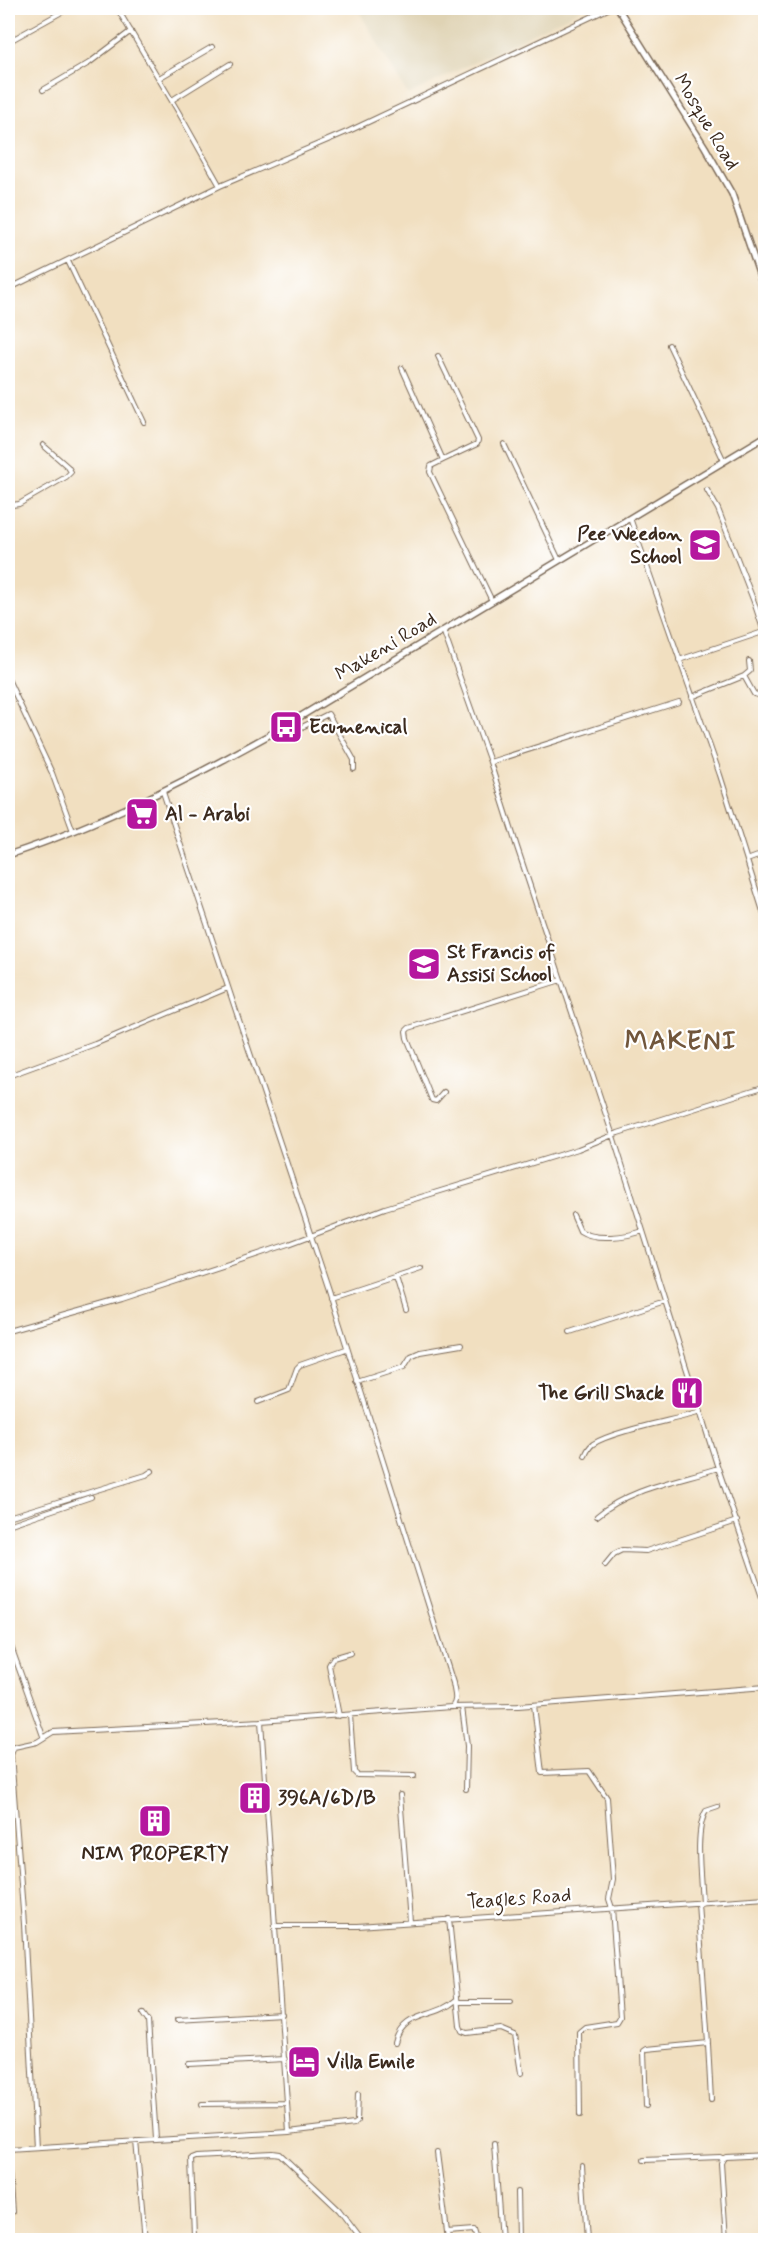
<svg xmlns="http://www.w3.org/2000/svg" width="773" height="2248" font-family="Mynerve,sans-serif">
  <rect width="100%" height="100%" fill="#fff"/>
  <filter id="ink" filterUnits="userSpaceOnUse"><feTurbulence type="fractalNoise" baseFrequency=".0167" numOctaves="2"/><feDisplacementMap in="SourceGraphic" scale="12" xChannelSelector="R" yChannelSelector="G"/><feConvolveMatrix kernelMatrix="1 2 1 2 8 2 1 2 1" color-interpolation-filters="sRGB"/></filter>
  <filter id="wash" filterUnits="userSpaceOnUse"><feTurbulence type="fractalNoise" baseFrequency=".008" numOctaves="4" result="noise"/><feDisplacementMap in="SourceGraphic" scale="24" xChannelSelector="R" yChannelSelector="G"/><feGaussianBlur stdDeviation="1.35" result="paint"/><feColorMatrix in="noise" values="0 0 0 0 0 0 0 0 0 0 0 0 0 0 0 0 0 1.4 0 .05"/><feComposite in="paint" operator="in"/></filter>
  <g filter="url(#wash)">
    <rect width="100%" height="100%" fill="#f1dfc0"/>
    <path fill="#dfd3b4" d="M357,8H584L408,95Z"/>
  </g>
  <g filter="url(#ink)">
    <g fill="none" stroke-linecap="round" stroke-linejoin="round">
      <g stroke="#7b6957" stroke-width="6">
        <path id="street" d="M117,8L179,113L220,186
          M8,42L69,8
          M159,78L212,47
          M43,90L89,63L131,31
          M172,100L230,64
          M68,261L144,422
          M8,289L220,186L349,131L610,8
          M669,345L724,461
          M438,356L478,440L477,444L443,460
          M402,368L443,460L431,466L430,472L492,601
          M504,444L559,560
          M707,490L718,509L754,602L764,632
          M8,496L12,505L19,504L66,477L71,472L68,467L43,445
          M630,518L720,775L766,921
          M443,630L490,762L517,847L613,1136L717,1465L766,1609
          M679,660L766,631
          M744,676L754,694L766,697
          M8,679L52,773L73,831
          M692,697L744,676L750,671L749,661
          M288,724L292,732L328,714L354,760V769
          M490,762L679,702
          M163,792L328,1287L453,1683C454,1692 458,1700 452,1707
          M747,860L766,853
          M8,1076L95,1044L228,988
          M444,1092L436,1101L432,1100L407,1038L406,1031L409,1028L561,980
          M573,1215L580,1231C595,1241 626,1237 643,1231
          M396,1277L406,1310
          M331,1298L421,1268
          M8,1331L122,1299L289,1244L385,1208L578,1149L618,1133L766,1086
          M570,1332L665,1301
          M357,1382L404,1367L411,1356L420,1352L461,1345
          M258,1402L289,1390L297,1368L300,1365L346,1349
          M585,1456C587,1451 589,1447 593,1444C613,1431 675,1420 701,1412
          M597,1516C630,1488 678,1481 718,1468
          M8,1517L146,1475L152,1471
          M8,1525L91,1497
          M605,1565L614,1554L622,1550L646,1551L737,1521
          M8,1638L43,1736
          M534,1705L542,1773L589,1771L607,1798L613,1879L609,1899L612,1908L620,2017L617,2022L585,2027L579,2032L580,2115
          M462,1707L467,1746L466,1789
          M350,1715L354,1772L357,1775L414,1776
          M339,1716L329,1665L333,1658L350,1653
          M400,1795L410,1922
          M702,1903C701,1879 694,1831 706,1811L718,1807
          M449,1919L460,2026L462,2031L467,2033L501,2029L515,2035L521,2073
          M275,1926H358L766,1898
          M458,2002H511
          M143,2014L148,2021L156,2139
          M177,2020L282,2014
          M395,2043C403,2010 434,2020 456,2000
          M708,2044L711,2100
          M189,2064L285,2059
          M202,2104L287,2103
          M646,2106L644,2051L647,2049L708,2043L698,1903
          M289,2132L354,2124L357,2121L358,2094
          M136,2141L145,2240
          M494,2144L501,2240
          M36,2147L24,1924L11,1755L14,1747L37,1742L53,1732L261,1721L451,1707L518,1706L766,1687
          M8,2149L289,2132L261,1721
          M437,2153L448,2240
          M8,2157L12,2212
          M644,2160L720,2157L723,2159
          M582,2166L587,2240
          M517,2192L518,2240
          M447,2232L474,2230L477,2240
          M361,2239L197,2240L194,2236L191,2159L196,2157L273,2153L280,2154L339,2210L361,2239L362,2240
          M726,2240L721,2163L723,2159L726,2157L766,2155"/>
      </g>
      <g stroke="#7b6957" stroke-width="8">
        <path id="secondary" d="M618,8L705,147L732,194L766,294
          M8,855C103,824 190,779 278,730L766,436"/>
      </g>
      <use href="#street" stroke="#fff" stroke-width="4"/>
      <use href="#secondary" stroke="#fff" stroke-width="5"/>
    </g>
  </g>
  <defs>
    <g id="school-square" transform="scale(1.725)"><rect x="-9" y="-9" width="18" height="18" rx="4" fill="#b5179e" stroke="#fff"/><path d="M0-5L7-2L0 1L-7-2ZM-4 1L0 2.5L4 1V4Q0 6-4 4Z" fill="#fff"/></g>
    <g id="bus-square" transform="scale(1.725)"><rect x="-9" y="-9" width="18" height="18" rx="4" fill="#b5179e" stroke="#fff"/><path d="M-5-6H5V4H4V6H2V4H-2V6H-4V4H-5ZM-3.5-4V0h7V-4ZM-3.5 1.2v1.5H-2V1.2ZM2 1.2v1.5H3.5V1.2Z" fill="#fff"/></g>
    <g id="supermarket-square" transform="scale(1.725)"><rect x="-9" y="-9" width="18" height="18" rx="4" fill="#b5179e" stroke="#fff"/><path d="M-6-5.5h2.5l.6 2H6L4.5 2H-2.5L-4.4-4H-6ZM-1.5 3.2a1.3 1.3 0 1 0 .1 0ZM3 3.2a1.3 1.3 0 1 0 .1 0Z" fill="#fff"/></g>
    <g id="restaurant-square" transform="scale(1.725)"><rect x="-9" y="-9" width="18" height="18" rx="4" fill="#b5179e" stroke="#fff"/><path d="M-5-6h1v4h1v-4h1v4h1v-4h1v5L-1.5 .5V6h-2V.5L-5-1ZM5-6V6H3V1.5H1.5Q1.5-4 5-6Z" fill="#fff"/></g>
    <g id="building-square" transform="scale(1.725)"><rect x="-9" y="-9" width="18" height="18" rx="4" fill="#b5179e" stroke="#fff"/><path d="M-4-6H4V6H1V3H-1V6H-4ZM-2.5-4.3h1.7v1.8h-1.7ZM.8-4.3h1.7v1.8H.8ZM-2.5-1h1.7V.8h-1.7ZM.8-1h1.7V.8H.8Z" fill="#fff"/></g>
    <g id="hotel-square" transform="scale(1.725)"><rect x="-9" y="-9" width="18" height="18" rx="4" fill="#b5179e" stroke="#fff"/><path d="M-6-4.5h1.5V1H6V5H4.5V3h-9V5H-6ZM-4 0a1.8 1.8 0 1 1 3.6 0ZM.5 0V-2.5h3Q6-2.5 6 0Z" fill="#fff"/></g>
  </defs>
  <g fill-rule="evenodd">
    <use href="#school-square" x="705" y="545"/>
    <use href="#bus-square" x="286" y="727"/>
    <use href="#supermarket-square" x="142" y="814"/>
    <use href="#school-square" x="424" y="964"/>
    <use href="#restaurant-square" x="687" y="1393"/>
    <use href="#building-square" x="255" y="1798"/>
    <use href="#building-square" x="155" y="1821"/>
    <use href="#hotel-square" x="304" y="2062"/>
  </g>
  <g text-anchor="middle" dominant-baseline="central" stroke-width="4.5" stroke-linejoin="round" paint-order="stroke">
    <g font-size="20" fill="#3b2a1e" stroke="#fff">
      <text transform="translate(706 122) rotate(59)">Mosque Road</text>
      <text transform="translate(386 647) rotate(-31)">Makeni Road</text>
      <text transform="translate(519 1899) rotate(-4)">Teagles Road</text>
    </g>
    <g font-size="20" font-weight="bold" fill="#3b2a1e" stroke="#fff" text-anchor="start">
      <text x="682" y="534" text-anchor="end">Pee Weedon<tspan x="682" dy="23">School</tspan></text>
      <text x="309" y="727">Ecumenical</text>
      <text x="165" y="814">Al - Arabi</text>
      <text x="447" y="952">St Francis of<tspan x="447" dy="23">Assisi School</tspan></text>
      <text x="664" y="1393" text-anchor="end">The Grill Shack</text>
      <text x="278" y="1798">396A/6D/B</text>
      <text x="155" y="1854" text-anchor="middle">NIM PROPERTY</text>
      <text x="327" y="2062">Villa Emile</text>
    </g>
    <g font-size="26" font-weight="bold" letter-spacing="1.5" fill="#71563b" stroke="#fff">
      <text x="681" y="1042">MAKENI</text>
    </g>
  </g>
  <rect width="773" height="2248" fill="none" stroke="#fff" stroke-width="30"/>
</svg>
